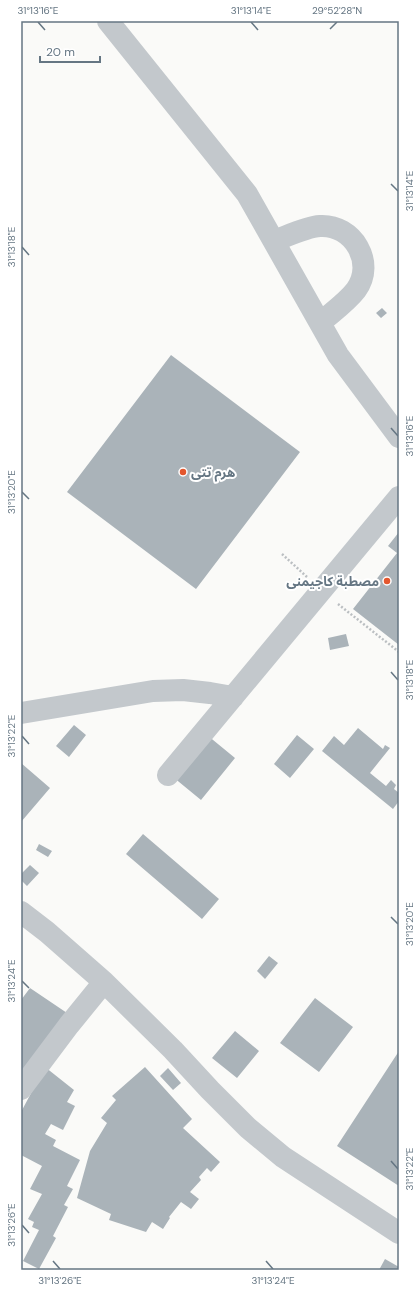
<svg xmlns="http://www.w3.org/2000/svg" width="420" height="1291" font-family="'DM Sans','Noto Sans Arabic',sans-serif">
  <rect width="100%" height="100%" fill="#fafaf8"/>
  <path fill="#aab3b9" d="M382,308L387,313L381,318L376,313Z
    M171,355L300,452L196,589L67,492Z
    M399,532V645L353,609L397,553L388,546Z
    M346,634L349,646L330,650L328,638Z
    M74,725L86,735L69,757L56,746Z
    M358,728L383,749L385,745L390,748L370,773L386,786L391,780L396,785L394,789L399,793V801L393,809L322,751L334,736L344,745Z
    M207,735L235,758L201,800L173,777Z
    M297,735L314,749L290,778L274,764Z
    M21,763L50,788L21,822Z
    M143,834L219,899L202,919L126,854Z
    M39,844L52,851L48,857L36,850Z
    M30,865L39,873L27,886L21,880V874Z
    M269,956L278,963L265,979L257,971Z
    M30,988L67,1013L21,1078V1000Z
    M315,998L353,1027L319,1072L280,1043Z
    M235,1031L259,1051L237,1078L212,1058Z
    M399,1051V1186L337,1146Z
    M45,1067L74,1090L67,1102L75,1106L63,1130L51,1124L45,1134L56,1140L53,1146L80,1160L67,1186L73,1189L64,1205L68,1207L53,1236L56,1238L39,1269L23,1261L39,1230L32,1227L34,1222L28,1219L42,1194L30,1189L42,1166L21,1155V1138L22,1135L21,1134V1112Z
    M145,1067L192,1119L183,1128L220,1162L211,1172L207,1168L199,1177L201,1180L190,1192L199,1199L191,1209L181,1202L169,1217L170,1218L163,1229L152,1222L146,1232L109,1220L111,1214L77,1198L90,1151L107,1123L101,1118L116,1100L112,1096Z
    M168,1068L181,1083L173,1090L160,1076Z
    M385,1259L399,1267V1270H379Z"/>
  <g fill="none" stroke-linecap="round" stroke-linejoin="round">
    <path stroke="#bbbfc2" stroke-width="2.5" stroke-dasharray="2 2" stroke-linecap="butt" d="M282,554L307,577
      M338,604L399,652"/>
    <path stroke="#c3c8cc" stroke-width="22" d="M108,21L247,194L338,355L399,437
      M274,241C288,236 305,227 320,226C353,224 376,263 356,290C346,303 331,313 320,323
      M21,713L153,691L183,690L210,693L233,697
      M168,775L399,497
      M21,912L47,932L104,982L173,1050L210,1090L248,1128L283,1157L399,1233
      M21,1089L69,1025L104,982"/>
  </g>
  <path fill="none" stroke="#657683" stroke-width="1.5" d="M38,22L45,30M251,22L258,30M330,29L337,22M391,184L398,191M22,247L29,255M391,428L398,436M22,492L29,499M391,672L398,680M22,736L29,744M391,917L398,924M22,981L29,988M391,1161L398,1169M22,1225L29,1233M53,1261L60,1269M266,1261L273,1269"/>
  <g fill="#e4572e" stroke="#fff" stroke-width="1.5">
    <circle cx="183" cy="472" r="4"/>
    <circle cx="387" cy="581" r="4"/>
  </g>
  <g text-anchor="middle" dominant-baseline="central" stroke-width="4" stroke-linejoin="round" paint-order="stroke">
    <g font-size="13" font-weight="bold" fill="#657683" stroke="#fff" text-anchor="start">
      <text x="191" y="472">هرم تتى</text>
      <text x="379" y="581" text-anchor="end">مصطبة كاجيمنى</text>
    </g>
  </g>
  <rect width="420" height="1291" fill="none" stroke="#ffffff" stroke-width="44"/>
  <path d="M40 56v6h60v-6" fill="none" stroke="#657683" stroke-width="2"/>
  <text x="46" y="56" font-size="12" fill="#657683" stroke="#ffffff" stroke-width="3" paint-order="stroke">20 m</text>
  <rect x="22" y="22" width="376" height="1247" fill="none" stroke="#657683" stroke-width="1.5"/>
  <g font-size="10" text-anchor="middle" fill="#657683">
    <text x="38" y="14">31°13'16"E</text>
    <text x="251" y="14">31°13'14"E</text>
    <text x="337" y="14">29°52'28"N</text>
    <text transform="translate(409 191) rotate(-90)" y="4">31°13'14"E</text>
    <text transform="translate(11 247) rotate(-90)" y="4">31°13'18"E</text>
    <text transform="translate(409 436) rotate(-90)" y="4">31°13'16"E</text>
    <text transform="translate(11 492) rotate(-90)" y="4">31°13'20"E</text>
    <text transform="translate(409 680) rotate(-90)" y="4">31°13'18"E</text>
    <text transform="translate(11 736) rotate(-90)" y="4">31°13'22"E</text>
    <text transform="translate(409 924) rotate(-90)" y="4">31°13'20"E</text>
    <text transform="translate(11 981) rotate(-90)" y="4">31°13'24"E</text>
    <text transform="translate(409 1169) rotate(-90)" y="4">31°13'22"E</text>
    <text transform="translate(11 1225) rotate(-90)" y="4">31°13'26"E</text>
    <text x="60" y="1284">31°13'26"E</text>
    <text x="273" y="1284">31°13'24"E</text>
  </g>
</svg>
